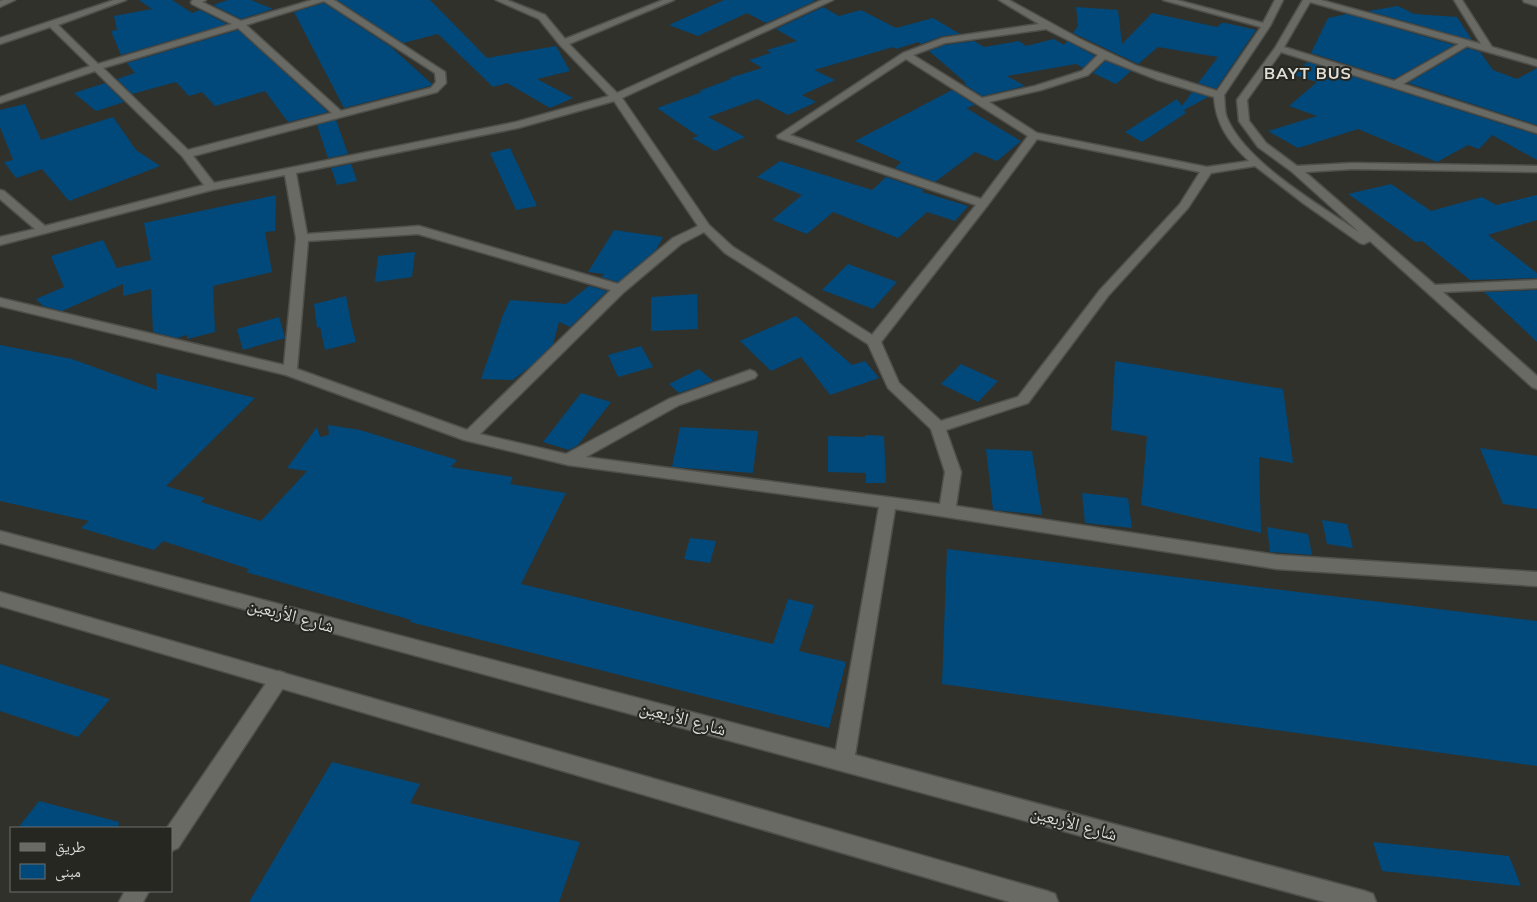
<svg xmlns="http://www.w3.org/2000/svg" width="1537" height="902" font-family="Mulish,'Noto Naskh Arabic',sans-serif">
  <rect width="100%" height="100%" fill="#31312c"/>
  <path fill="#01497a" d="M139,0H172L192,13L200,10L227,24L121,55L111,31L117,30L114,16L152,9Z
    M228,0H251L273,9L241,19L213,5Z
    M337,0H430L487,58L556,46L570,71L537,79L573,98L550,108L507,83L493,87L438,34L403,43Z
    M724,0H813L815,1L766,23L747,13L698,36L669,25Z
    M324,3L391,47L432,84L430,86L344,108L294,12Z
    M1398,6L1414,14L1457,17L1472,40L1368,11Z
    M823,7L839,16L861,10L896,28L933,18L960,34L942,36L921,44L918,42L896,49L893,47L814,70L835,80L802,95L816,102L788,115L757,99L708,117L745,137L715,151L692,138L698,136L657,108L702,92L699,91L731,79L729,78L762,68L749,60L771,53L767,50L797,41L776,29Z
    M1076,7L1118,10L1122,44L1152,13L1217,27L1222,23H1226L1256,30L1216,89L1198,83L1218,57L1158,47L1138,64L1073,33L1078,26Z
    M1347,14L1454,45L1394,79L1311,53L1328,18Z
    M238,30L328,112L288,122L265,91L215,106L202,92L189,96L176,82L132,94L117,79L135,73L127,63Z
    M1054,39L1064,45L1067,41L1095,56L1083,68L1076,64L1007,76L1025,86L982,96L964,84L966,83L929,51L945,45L974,41L984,47L1019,41L1026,46Z
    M1467,48L1480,52L1493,70L1517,79L1537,68V125L1408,83Z
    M1105,61L1131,71L1116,84L1093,73Z
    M1307,62L1537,135V160L1492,135L1479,149L1468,145L1437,162L1358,129L1298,148L1268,131L1317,116L1289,106L1317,82L1294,75Z
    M105,83L124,102L96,111L74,93Z
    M952,90L975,105L966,108L1021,141L997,161L975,152L935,182L895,168L901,162L855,141Z
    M1192,92L1208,97L1184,110L1186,113L1142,142L1125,132L1177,99L1182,106Z
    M25,104L41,140L113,117L136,150L160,166L69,201L42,169L16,178L4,162L13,160L0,127V110Z
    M336,120L348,154L328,158L317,125Z
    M510,148L537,206L516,210L490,153Z
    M780,161L872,190L886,177L924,190L922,192L968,206L955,221L927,212L898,238L833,212L807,234L772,220L802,195L757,177Z
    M351,164L357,181L337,185L331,168Z
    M1391,184L1431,211L1482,197L1496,205L1537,195V220L1488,235L1537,273V278L1470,280L1422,241L1416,242L1348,194Z
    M276,195L275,231L265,232L272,272L213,286L215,332L187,339V335L177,338L153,332L151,289L123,296V284L62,311L43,306L36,299L64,287L51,256L103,240L117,268L151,260L144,223Z
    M614,230L663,237L656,250L618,282L601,277L604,274L588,272Z
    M415,252L412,277L375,282L378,256Z
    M848,264L897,282L873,309L822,290Z
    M589,286L607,291L570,327L559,322L553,344L532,365L513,380L481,379L503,315L510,300L566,304Z
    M1537,290V342L1484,292Z
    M697,294L698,329L651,331V297Z
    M346,296L351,323L356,342L325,350L320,327L317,328L314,304Z
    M796,316L852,365L865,361L879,378L830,395L801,357L771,371L740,341Z
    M279,317L285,338L243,350L237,329Z
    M0,345L72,359L157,390L156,373L255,398L166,486L205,498L201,502L261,521L307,471L287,468L317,427L320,437L329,435L328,425L360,430L457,460L451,467L513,477L510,484L566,493L521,584L773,644L788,599L814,605L799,651L846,662L829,728L410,622L411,620L246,572L249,569L163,541L154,550L81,528L89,521L0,501Z
    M641,346L653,367L618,377L608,355Z
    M1115,361L1283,389L1293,463L1259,457L1261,533L1141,505L1147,436L1111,430Z
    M961,364L998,381L978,402L941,384Z
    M699,369L713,381L679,393L669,384Z
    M581,393L611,402L578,445L569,450L543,442Z
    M680,427L758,431L753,473L672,467Z
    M865,435L884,436L886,483H866V473L828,472V436L865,437Z
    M1480,448L1537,456V509L1503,504Z
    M986,449L1032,451L1042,515L993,510Z
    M1082,493L1128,498L1132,528L1085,523Z
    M1322,520L1347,524L1353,548L1327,544Z
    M1267,527L1308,534L1312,555L1270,552Z
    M690,538L716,541L710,563L684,559Z
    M947,549L1537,621V766L942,684Z
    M0,664L110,699L78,737L0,711Z
    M332,762L420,784L410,803L580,842L559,902H249Z
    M39,801L119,822L118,828H18Z
    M1373,842L1509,856L1521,886L1382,871Z"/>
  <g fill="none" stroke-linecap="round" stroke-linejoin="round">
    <g stroke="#4f4f4b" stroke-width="3">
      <path id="minor" d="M3,0H15L0,7V1Z
        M114,0H126L58,25L98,64L232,24L192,4L191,2L193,0H206L202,2L241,21L312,0H334L445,72L446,83L437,92L193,156L214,183L516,122L609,96L560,45L539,19L496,0H507L545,15L565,39L663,0H674L569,44L617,93L822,0H833L622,98L709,225L733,247L872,335L976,205L778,138L777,136L903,53L943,38L1039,24L999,0H1009L1080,39L1137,66L1217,91L1261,27L1163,0H1177L1263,23L1275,0H1283L1270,26L1224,95C1225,102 1224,111 1227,118C1246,163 1320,205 1359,232L1291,171L1258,147L1239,121L1237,100L1275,48L1303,0H1321L1481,44L1454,0H1462L1492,47L1537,60V66L1467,46L1403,84L1537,127V133L1281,52L1247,100L1249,121L1266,143L1297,166L1353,163L1537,166V172L1353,169L1305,172L1435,285L1537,280V288L1443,292L1537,376V389L1532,387L1370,241L1364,244L1360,243L1303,203L1255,166L1211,173L1188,208L1108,296L1028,403L946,430L961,472L956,506L1277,555L1537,572V586L1277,569L895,509L854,761L851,768L844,770L837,768L834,761L879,507L568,465L464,440L286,375L0,306V298L284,365L296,238L285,175L212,190L0,245V237L35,229L0,199V190L4,191L45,226L204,185L182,156L95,71L0,103V97L90,66L50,27L0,44V38ZM324,1L435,73L436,82L431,88L341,111L246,25ZM1310,2L1459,44L1394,81L1284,47ZM238,28L332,113L188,150L103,68ZM1046,29L1098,55L1082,71L1035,86L982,98L913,55L945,43ZM906,59L1028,136L981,199L790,135ZM1105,59L1158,80L1214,97C1216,125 1229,142 1249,161L1207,167L1037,133L989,102L1041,90L1088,75ZM614,101L698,226L673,238L618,284L419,226L307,234L296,173L518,128ZM1037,139L1200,172L1180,204L1100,290L1018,397L941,421L899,383L881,342L987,206ZM704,232L725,253L868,344L888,388L931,429L945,472L940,504L586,457L679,405L755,378L757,375L755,372L750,370L669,399L566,454L480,434L624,292L681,244ZM418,234L611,290L467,430L297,369L308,241Z
        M1523,0H1537V6L1524,2Z
        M279,671L285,673L288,679L285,685L178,848L171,851V828H167L273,673Z
        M125,891H149L143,902H119Z"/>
    </g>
    <g stroke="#4f4f4b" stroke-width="3">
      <path id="secondary" d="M0,531L844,752L1365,891L1373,894L1376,902H1325L0,543Z
        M0,592L1047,891L1055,894L1058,902H1010L0,606Z"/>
    </g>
    <use href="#minor" fill="#6a6a64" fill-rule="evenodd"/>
    <use href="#secondary" fill="#6a6a64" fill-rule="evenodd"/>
  </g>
  <g text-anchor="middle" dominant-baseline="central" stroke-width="4" stroke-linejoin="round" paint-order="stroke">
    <g font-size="16" font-weight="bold" letter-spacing="1" fill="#e0e0d8" stroke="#272722">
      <text x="1308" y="73">BAYT BUS</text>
    </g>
    <g font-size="18" fill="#dadad7" stroke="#272722">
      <text transform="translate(291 615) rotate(15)">شارع الأربعين</text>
      <text transform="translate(683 718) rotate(15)">شارع الأربعين</text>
      <text transform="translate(1074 823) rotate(15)">شارع الأربعين</text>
    </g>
  </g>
  <rect x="10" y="827" width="162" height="65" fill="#272722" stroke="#6f6f6a"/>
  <rect x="20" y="843" width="25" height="8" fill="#6a6a64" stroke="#6f6f6a"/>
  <text x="55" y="852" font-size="15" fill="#dadad7">طريق</text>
  <rect x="20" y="864" width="25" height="15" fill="#01497a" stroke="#6f6f6a"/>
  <text x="55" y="877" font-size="15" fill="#dadad7">مبنى</text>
</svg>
